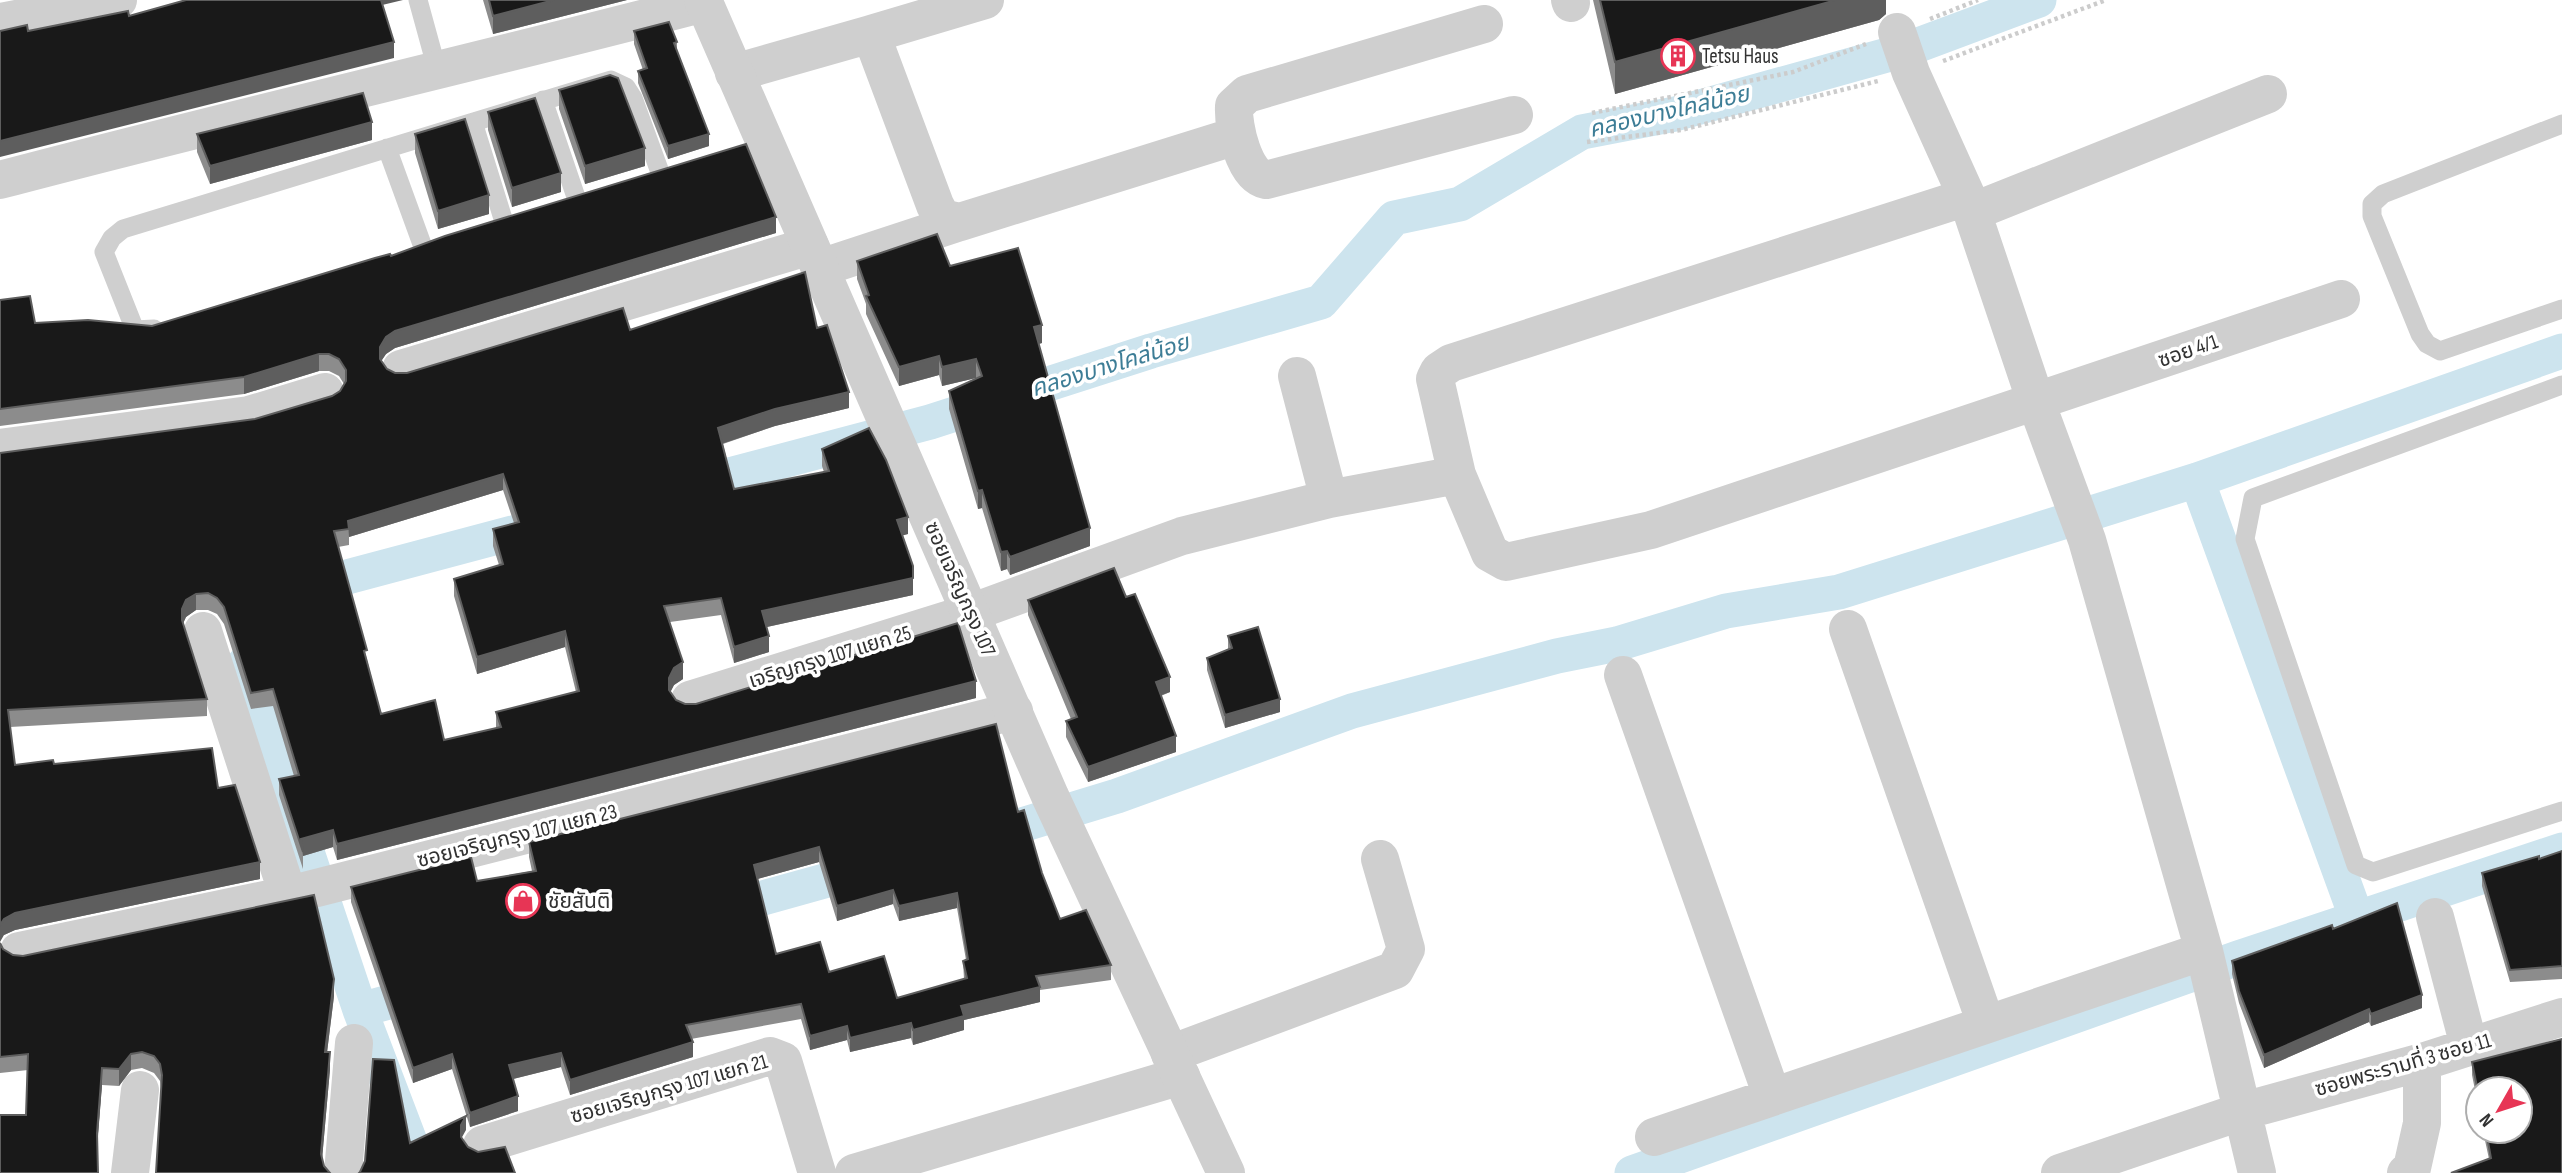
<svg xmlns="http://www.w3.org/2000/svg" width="2562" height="1173" font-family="'Sofia Sans Condensed','Noto Sans Thai',sans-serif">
  <rect width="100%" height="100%" fill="#fff"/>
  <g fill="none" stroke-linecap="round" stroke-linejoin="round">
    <path stroke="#cde4ee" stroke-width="35" d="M2197,480L2357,919
      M684,487L930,422L1151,351L1321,302L1394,218L1460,204L1582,132L1675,114L1905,50L2039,0
      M302,589L539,526
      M244,664L360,1010L422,1173
      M982,837L1117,796L1352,711L1557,656L1617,644L1726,611L1839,592L2197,480L2562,351
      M716,911L871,868
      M360,1010L432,990
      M1632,1173L2238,958L2562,850"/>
    <path stroke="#ccc" stroke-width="4.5" stroke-dasharray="3.5 3.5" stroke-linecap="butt" d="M1930,19L1978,0
      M1943,61L2106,0
      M1592,113L1793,72L1866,44
      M1587,142L1681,130L1878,81"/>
    <path stroke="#cfcfcf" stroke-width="19" d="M418,0L438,73
      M543,100L577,200
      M473,122L504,222
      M2562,124L2383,194L2372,204V216L2420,334L2427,344L2440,351L2562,309
      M387,148L423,247
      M154,329L135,330L104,252L112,238L123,229L611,80L626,87L633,98L661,175
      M2562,385L2253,498L2245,539L2356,865L2373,872L2562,811"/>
    <path stroke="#cfcfcf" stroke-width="38" d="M1570,0L1571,3
      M1484,24L1247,94L1234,106C1233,126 1244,176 1266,180L1514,115
      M1897,32L1911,73L1967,197L2036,402L2087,540L2204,951L2257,1173
      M871,34L985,0
      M734,73L871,34L935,205L942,218L960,222L1236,136
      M0,180C234,118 470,64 704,3
      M1967,197L1451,363L1439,371L1435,379L1457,475L1490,553L1506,562L1651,530L2341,299
      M1972,212L2268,94
      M820,268L960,222
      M401,369L810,246
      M1297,376L1329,499
      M0,448L249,415L325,392
      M1848,629L1986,1024
      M203,631L288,895
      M1623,675L1772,1096
      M690,700L970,613L1182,536L1329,499L1457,475
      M2435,917L2469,1046
      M19,951L293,894L1014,711
      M1170,1054L1395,970L1406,949L1380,859
      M1654,1137L2204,951
      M482,1145L770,1056L783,1061L817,1173
      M130,1173L140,1090
      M343,1173L354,1043
      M854,1173L1181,1076
      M2060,1173L2243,1111L2422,1062L2562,1017
      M2406,1173L2412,1168L2422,1123V1062"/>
    <path stroke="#cfcfcf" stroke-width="38" d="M703,0L1050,796L1226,1173
      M0,22L118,0"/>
  </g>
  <path fill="#8c8c8c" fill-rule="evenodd" d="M483,0H627L493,34Z
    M1593,0H1886V14L1879,20L1615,94Z
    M634,31L677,42V52L709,146L668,159L638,83V71L643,70L634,44Z
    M559,90L645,166L585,184L559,109Z
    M488,112L561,192L512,207L488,130Z
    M197,134L372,140L210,184L197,152Z
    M415,134L489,214L438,229L415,153Z
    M776,233L395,348L386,354L381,361L387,369L395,373H407L630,330L817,328L849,408L775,426L723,444L734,489L824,472L822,466V449L908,534L902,535L913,595L767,627L769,652L734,663L721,615L670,622L683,679L674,685L670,692L676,700L685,704L976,698L337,860L333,847L303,856V869L279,795V779L294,776L273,706L251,709L224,624L217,614L208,610H196L186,617L183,623L207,699V716L10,727L15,765L54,764L218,788L260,879L15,930L4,935L3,453L255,419L332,396L340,391L344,384L339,376L329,371H319L244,394L0,426V300L35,323L152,326L391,256ZM503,490L514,523L493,529V546L499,565L454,579V596L477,674L565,647L576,692L496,712V728L444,740L381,714L338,547L349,545V537Z
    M857,261L950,266L1042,343L1039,344L1090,546L1010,575L1007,569L1001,571L982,508L978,509L949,409V391L976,379V378L942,386L939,375L899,386L866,314V304L857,279Z
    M1126,597L1170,692L1161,696L1176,752L1088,782L1066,737V721L1071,719L1028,615V600Z
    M1228,636L1280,712L1225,728L1207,670V658L1228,649Z
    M1018,812L1060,919L1111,965V980L1040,990V1002L964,1020V1030L913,1045L911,1038L850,1052L847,1040L810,1050L801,1019L691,1039L693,1057L570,1095L561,1067L513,1079L518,1111L470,1127L452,1069L413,1083L351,902V887L477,881L532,871L529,857V842ZM819,862L837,921L893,904L899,921L957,908L966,960L963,961L964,979L897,998L829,972L776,954L757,879Z
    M2562,851V979L2510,982L2482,886V873L2539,859Z
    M2333,929L2422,1008L2371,1026L2369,1022L2264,1068L2239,1003L2232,974V961Z
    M0,943L3,949L13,955L334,996L327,1052L330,1069L322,1159L161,1088L160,1081L154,1073L142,1068L131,1070L119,1086L102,1085L97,1146L26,1115L28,1070L0,1073Z
    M2472,1062L2562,1173L2489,1159L2483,1131H2520L2478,1089V1105L2472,1075Z"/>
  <path fill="#5e5e5e" d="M378,0H403L378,6Z
    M554,0H627L493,34V16Z
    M1836,0H1886V14L1879,20L1615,94V62Z
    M394,42V58L0,157V141Z
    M372,122V140L210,184V166Z
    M709,134V146L668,159V146Z
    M645,148V166L585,184V166Z
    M561,173V192L512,207V188Z
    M489,195V214L438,229V211Z
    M776,217V233L395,348L386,354L380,363V347L386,337L395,331Z
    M1042,325V343L1034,345V327Z
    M319,354V371L244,394V377Z
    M939,356V375L899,386V367Z
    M976,359V378L942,386V367Z
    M849,392V408L775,426L718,445V428L775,409Z
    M503,474V490L349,537L348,521Z
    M982,490V508L978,509V491Z
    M908,517V534L897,537V520Z
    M1090,528V546L1010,575V557Z
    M1007,551V569L1001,571V552Z
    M913,578V595L762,628V611Z
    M196,594V610L186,617L182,626V609L186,600Z
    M565,631V647L477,674V657Z
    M769,636V652L734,663V647Z
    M683,662V679L674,685L669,695V678L674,668Z
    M1170,677V692L1156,697V682Z
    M976,681V698L337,860V844Z
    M1280,699V712L1225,728V715Z
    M1176,736V752L1088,782V767Z
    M333,830V847L303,856L301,839Z
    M819,847V862L754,880V865Z
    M260,862V879L15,930L4,935L0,942V925L4,919L15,913Z
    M893,890V904L837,921V906Z
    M957,893V908L899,921V906Z
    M334,979V996L325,1069V1052Z
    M1040,987V1002L964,1020V1030L913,1045V1030L961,1006Z
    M2422,995V1008L2371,1026V1014Z
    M2369,1009V1022L2264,1068V1055Z
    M911,1023V1038L850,1052V1038Z
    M847,1026V1040L810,1050V1036Z
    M693,1042V1057L570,1095V1080Z
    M330,1052V1069L321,1171V1154Z
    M561,1053V1067L509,1080V1065Z
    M131,1054V1070L119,1086V1069Z
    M452,1054V1069L413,1083V1068Z
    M102,1068V1085L97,1149V1133Z
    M518,1096V1111L470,1127V1113Z
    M466,1116V1130L461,1139V1125Z"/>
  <path fill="#191919" stroke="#5e5e5e" stroke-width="2" fill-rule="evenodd" d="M186,0H381L394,42L0,141V31L27,25L28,31L128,11L129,16Z
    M489,0H554L493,16Z
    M1600,0H1836L1615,62Z
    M669,22L677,42L674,43L709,134L668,146L638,71L647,68L634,31Z
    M610,75L618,78L645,148L585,166L559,90Z
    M363,93L372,122L210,166L197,134Z
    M535,98L561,173L512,188L488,112Z
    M465,119L489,195L438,211L415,134Z
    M746,144L776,217L395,331L386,337L380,347V359L387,369L395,373H407L623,308L630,330L805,272L817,328L827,325L849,392L775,409L718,428L734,489L829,471L822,449L869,428L886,460L908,517L897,520L913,566V578L762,611L769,636L734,647L721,598L664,606L683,662L674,668L669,678V690L676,700L685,704H696L958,623L976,681L337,844L333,830L301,839L303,852L279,779L299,775L273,689L251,693L224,607L217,598L208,593L196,594L186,600L182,609V620L207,699L8,710L15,765L53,760L54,764L212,748L218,788L235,785L260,862L15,913L4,919L0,925V453L255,419L332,396L340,391L346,381V370L339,359L329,354H319L244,377L0,409V300L30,296L35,323L88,320L152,326L375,258L390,254L391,256L445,236ZM503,474L519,522L493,529L503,564L454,579L477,657L565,631L579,691L496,712L501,727L444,740L435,700L381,714L364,651L367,650L334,531L349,529L348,521Z
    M937,234L950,266L1018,248L1042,325L1034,327L1090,528L1010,557L1007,551L1001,552L982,490L978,491L949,391L982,376L976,359L942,367L939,356L899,367L866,296L869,295L857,261Z
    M1114,568L1126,597L1135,594L1170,677L1156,682L1176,736L1088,767L1066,721L1077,717L1028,600Z
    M1258,627L1280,699L1225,715L1207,658L1232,648L1228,636Z
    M996,724L1018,812L1024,810L1042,873L1060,919L1086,910L1111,965L1036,976L1040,987L961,1006L964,1016L913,1030L911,1023L850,1038L847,1026L810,1036L801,1004L686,1025L693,1042L570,1080L561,1053L509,1065L518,1096L470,1113L452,1054L413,1068L351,887L471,857L477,881L536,871L529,842ZM819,847L837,906L893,890L899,906L957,893L968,959L963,961L967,978L897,998L884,956L829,972L820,942L776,954L754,865Z
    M2562,851V966L2510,970L2482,873L2539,856V859Z
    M314,895L334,979L325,1052H330L321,1154L324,1166L330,1173H156L162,1075L160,1064L154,1056L142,1052L131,1054L119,1069L102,1068L97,1133L98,1173H0V1115H26L28,1054L0,1057V943L3,949L13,955L23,956Z
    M2397,903L2422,995L2371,1014L2369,1009L2264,1055L2239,991L2232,961L2332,925L2333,929Z
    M2562,1039V1173H2451L2491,1158L2486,1131H2520V1089H2478V1092L2472,1062Z
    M373,1059L394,1060L410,1143L466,1116L461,1125V1137L468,1147L478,1152L505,1147L515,1173H359L360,1172L365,1161Z"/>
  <defs>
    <g id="building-ring" transform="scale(1.75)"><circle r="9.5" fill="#fff" stroke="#e73555" stroke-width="1.5"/><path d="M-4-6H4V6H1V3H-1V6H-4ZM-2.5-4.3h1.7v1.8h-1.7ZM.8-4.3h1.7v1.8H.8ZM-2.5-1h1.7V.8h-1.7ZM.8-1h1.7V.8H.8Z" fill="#e73555"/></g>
    <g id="shop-ring" transform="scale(1.75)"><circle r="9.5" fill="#fff" stroke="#e73555" stroke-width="1.5"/><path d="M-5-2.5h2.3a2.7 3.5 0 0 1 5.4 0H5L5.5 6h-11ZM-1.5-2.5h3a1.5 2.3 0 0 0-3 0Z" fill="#e73555"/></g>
  </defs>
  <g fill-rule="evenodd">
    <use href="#building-ring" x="1678" y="56"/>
    <use href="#shop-ring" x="523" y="901"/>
  </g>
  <g text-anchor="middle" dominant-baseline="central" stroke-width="7" stroke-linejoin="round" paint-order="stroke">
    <g font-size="21" fill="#323232" stroke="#fff" text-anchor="start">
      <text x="1702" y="56">Tetsu Haus</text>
      <text x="548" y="901">ชัยสันติ</text>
    </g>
    <g font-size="21" fill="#323232" stroke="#fff">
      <text transform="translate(2188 351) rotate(-19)">ซอย 4/1</text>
      <text transform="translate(960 589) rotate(66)">ซอยเจริญกรุง 107</text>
      <text transform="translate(830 657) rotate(-17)">เจริญกรุง 107 แยก 25</text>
      <text transform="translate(517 836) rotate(-14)">ซอยเจริญกรุง 107 แยก 23</text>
      <text transform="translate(2403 1065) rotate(-16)">ซอยพระรามที่ 3 ซอย 11</text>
      <text transform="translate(669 1089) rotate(-16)">ซอยเจริญกรุง 107 แยก 21</text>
    </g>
    <g font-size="23" font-style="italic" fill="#3d7d96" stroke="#fff">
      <text transform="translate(1669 112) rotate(-13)">คลองบางโคล่น้อย</text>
      <text transform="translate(1110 366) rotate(-17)">คลองบางโคล่น้อย</text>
    </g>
  </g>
  <g transform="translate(2499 1110) rotate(231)"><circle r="33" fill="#ffffff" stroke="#adadad" stroke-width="2"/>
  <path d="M0-5L12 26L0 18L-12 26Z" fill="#e73555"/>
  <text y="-10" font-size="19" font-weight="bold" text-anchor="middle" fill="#323232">N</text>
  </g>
</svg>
